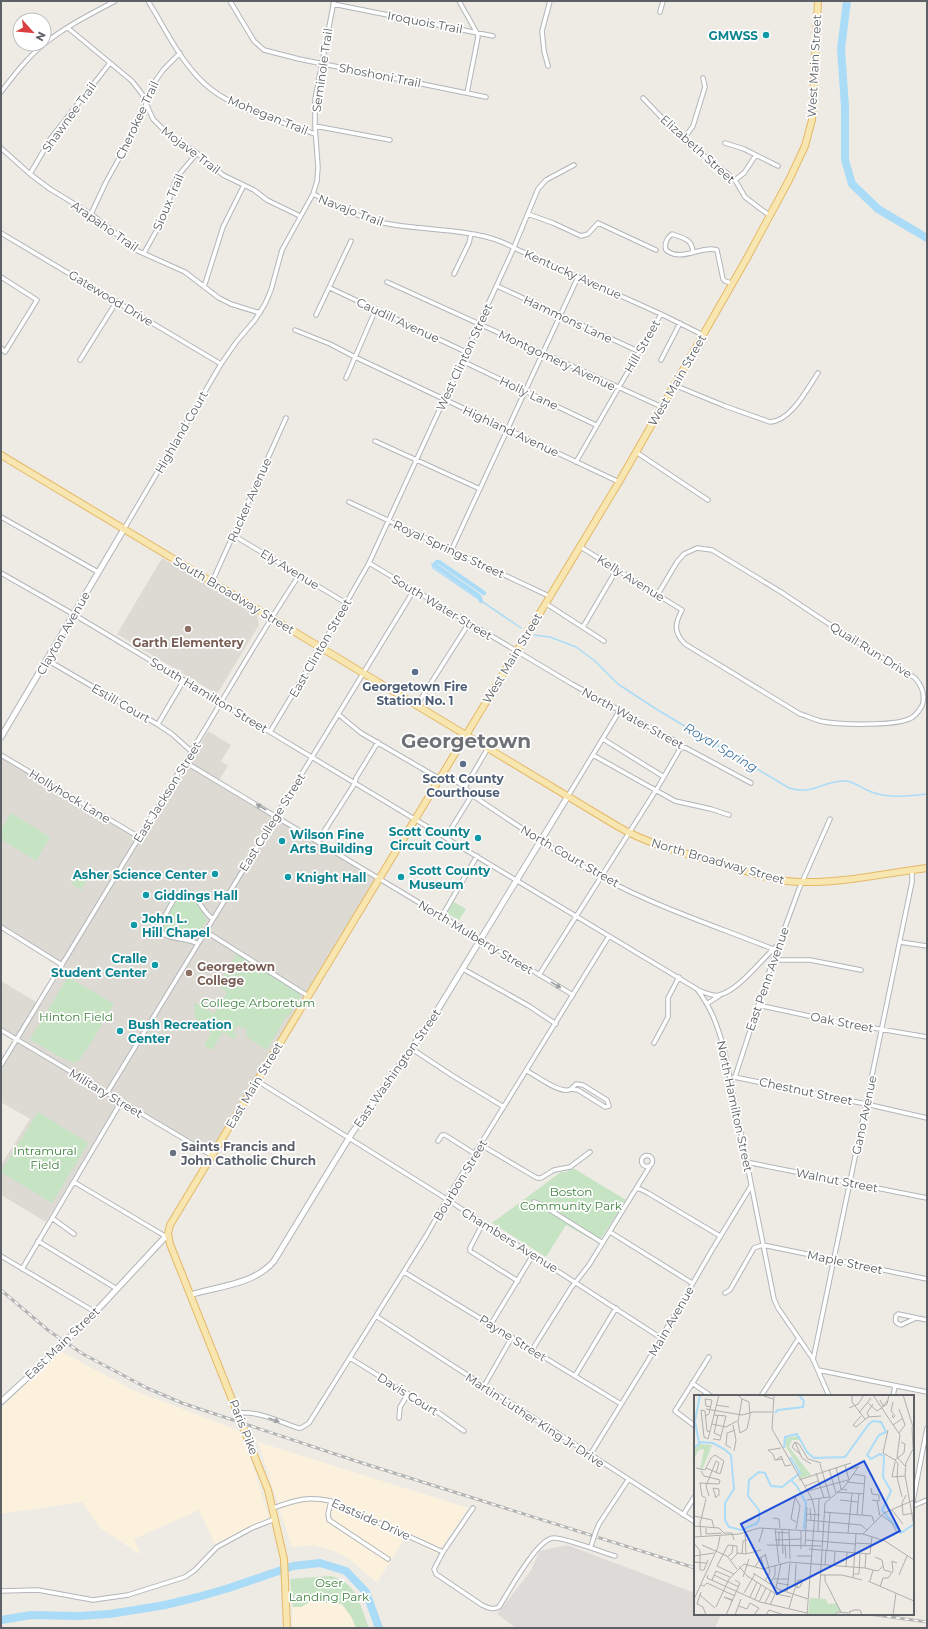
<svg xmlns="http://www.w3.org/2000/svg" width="928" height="1629" font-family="Montserrat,sans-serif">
  <rect width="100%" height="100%" fill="#eeebe5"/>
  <path fill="#fbf1dd" d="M60,1351L133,1390L242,1432L269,1517L215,1544L199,1510L134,1539L141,1555L100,1528L82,1502L1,1514V1408Z
    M258,1442L468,1508L437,1554L405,1538L377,1583L348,1558L334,1551L312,1545L292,1547Z
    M293,1601L341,1604L349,1612L355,1624V1628H292Z"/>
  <path fill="#dddad7" d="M567,1545L695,1593V1614H721L715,1628H516L497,1614L530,1572L540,1551Z"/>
  <path fill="#dddad3" d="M162,558L257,615L259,625L217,694L117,634Z
    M208,731L231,745L221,761L228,766L217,783L377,877L211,1152L120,1099L46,1222L1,1195V1165L30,1119L1,1102V1071L19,1039L1,1027V981L41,1005L65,966L1,926V756L142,840Z"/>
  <path fill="#c6e3c4" d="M11,813L50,837L36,861L1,839V830Z
    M80,871L89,876L81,890L72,884Z
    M183,895C197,896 201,910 207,920L196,938C184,938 163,940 163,923L177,900Z
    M454,902L466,909L459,920L447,913Z
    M237,954L300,994L301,996L290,1015H287L267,1050L247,1037L246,1032L247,1029L244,1027L242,1028L237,1025L233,1033L237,1035L234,1039L223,1032L212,1050L204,1046L211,1033L196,1022L194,1004L195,1003L198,1004L214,1014L227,992L218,985Z
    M68,977L114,1004L88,1048C82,1052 82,1061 74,1063L60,1057L30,1039Z
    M38,1112L88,1143L52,1203L1,1172Z
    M573,1168L626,1200L598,1243L566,1225L546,1257L492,1223L561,1172H566Z
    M331,1576C359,1584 359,1605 369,1628H356L352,1618L342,1604L312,1601L301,1607H293L290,1579Z"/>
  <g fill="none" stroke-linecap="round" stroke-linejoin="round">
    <path stroke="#abdcf7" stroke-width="1.5" d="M432,564L433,568L521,628
      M534,635L550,637L576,647L595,661L618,684L656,709L789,788C814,796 825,779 846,781C855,782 861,788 869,791C887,799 908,796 927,794"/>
    <path stroke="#abdcf7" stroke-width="4.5" d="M481,601L479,596L436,566L435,564L437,562H439L484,593"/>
    <path stroke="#abdcf7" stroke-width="8" d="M847,1L841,49L845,107V160L852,184L878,209L927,238
      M1,1620L31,1615L78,1616L110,1614L165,1605L198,1597L229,1588L293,1566L320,1563L346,1571L366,1592L379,1628"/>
    <g stroke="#b2b5b9" stroke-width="5.5">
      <path id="street" d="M148,1C167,31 183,68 212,90C242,112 281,121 315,134
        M230,1L254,41L264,50L299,59L486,97
        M459,1L477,33L478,37L467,93
        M333,4L493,36
        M660,12L663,1
        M68,28L132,81L142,94L153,119L168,134L197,153L223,175L254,190L267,200L300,216
        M548,66L544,51L542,31L550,1
        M1,92C14,75 27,58 44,44C66,26 91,14 115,1
        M643,98L683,140L728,174L735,180L745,197L770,216
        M315,126L390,140
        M683,140L693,126L705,87L703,78
        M725,143L744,149L778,166
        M1,148L30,174L50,189L91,214L138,251L185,272L219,298L231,304L260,313
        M30,174L51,138L110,63
        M735,180L744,173L756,155
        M313,194C337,206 363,220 389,224C427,231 482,228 514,248L661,314L703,335
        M91,214L106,182L137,126L156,80L164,69L180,53
        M528,214L553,223L581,236L588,234L598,223L656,250
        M1,233L221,364
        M693,252C692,239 683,238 672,234C667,238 664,244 666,250C682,263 700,245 717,250L723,279L725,281L731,283
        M144,253L164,217L173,187L177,177L197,153
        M454,274L469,243L471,234
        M1,277L37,300L5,352L1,348
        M387,282L662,407
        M497,286L640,352
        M204,287L223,227L244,185
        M330,288L466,352
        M316,315L351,241
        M295,330L330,344L355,357L619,482
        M80,360L117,301
        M661,360L680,323
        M462,361L596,425
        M346,378L376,309
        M674,385L725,406L770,422C791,421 807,389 818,373
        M375,441L480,489
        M636,452L708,500
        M576,462L661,314
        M349,502L549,596
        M1,517L98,572
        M124,529L221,364L237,341L255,320L265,304L271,290L282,250L313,194L317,181L318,167L315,126V99L334,1
        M233,535L346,603
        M579,546L682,610C675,623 673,632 685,644L800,714C807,716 813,719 820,721C838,725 893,726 909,719C915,717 919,711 922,706C926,695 922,686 915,678L826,622L781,592L712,550L697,548L684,554L677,562L658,594
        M452,549L578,277
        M369,563L572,684L679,743L681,747L686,748L751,783
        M1,573L73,614L270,732L697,989C712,1009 717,1025 724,1048L774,1299L778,1308L813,1359L829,1396
        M212,582L286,418
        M545,603L604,641
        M583,627L617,569
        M47,660L157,724L172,734L192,752
        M417,705L469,623
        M338,714L361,733L440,779
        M158,724L184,680
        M270,732L321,647L369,563L512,252L538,189L546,180L574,165
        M603,739L664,777
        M1,755L139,837
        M593,755L675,801L711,809L729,815
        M185,762L573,995
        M443,773L465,787L472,795C515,824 559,854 605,879C657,907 718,927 773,949
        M465,787L488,748
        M568,796L620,710
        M446,837L472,795
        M318,841L355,783L356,778L378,742
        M442,916L477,856
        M1,927L62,965
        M205,931L308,996
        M900,942L927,946
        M198,944C182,934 147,945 167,912C171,905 174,896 183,893C200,894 201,912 213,919
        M773,960H810L861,970
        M463,969L529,1006L556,1024
        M539,975L658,787L681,747
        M698,990C704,992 713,997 719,995C739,991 763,957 779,944
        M708,1003L719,996
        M758,1005L832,1021L927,1037
        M1,1030L211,1155
        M654,1043L668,1017V998L679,977
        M412,1049L453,1076L504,1107
        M1,1065L208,724C238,674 267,623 300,574
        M527,1071C537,1076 561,1095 571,1089
        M734,1077L866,1104L927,1118
        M735,1077L773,960L799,889L830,819
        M256,1080L437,1193L661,1338
        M576,1084L583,1085L607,1100L609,1106L605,1107L578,1090L571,1089Z
        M107,1093L414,590
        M438,1141L442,1135H445L475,1154
        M481,1145L537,1178H541L554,1170L570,1167L590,1152
        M641.5 1161a5.5 5.5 0 1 1 11 0a5.5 5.5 0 1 1-11 0Z
        M746,1162L927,1198
        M74,1182L165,1236
        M637,1189H640L648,1193L720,1236
        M534,1202L542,1205L603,1243
        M52,1218L74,1234
        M483,1223L470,1248V1251L518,1281
        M610,1232L692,1283
        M38,1241L117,1289
        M1,1256L95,1312
        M22,1269L121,1102
        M404,1272L621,1404
        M725,1293L730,1290L754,1248L763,1245L927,1279
        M376,1316L695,1522
        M916,1318L901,1325C895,1323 895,1321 896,1316L898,1314L927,1320
        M491,1324L533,1255
        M532,1350L571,1288L589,1265L650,1166
        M350,1358L439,1413L464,1431
        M813,1360L912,882V870
        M818,1370L927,1392
        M575,1376L616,1308
        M692,1383L711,1396
        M484,1386L512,1337
        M761,1396L799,1338
        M893,1396L895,1386
        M238,1413C259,1411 278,1421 298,1428H301L309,1423L426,1236L451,1192L609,936
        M399,1418L400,1407L408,1394
        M695,1426L675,1411L709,1357
        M590,1455L649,1359L712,1250L751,1186
        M331,1501L328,1514L329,1520L388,1559
        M913,1501L927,1428
        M913,1506L927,1500
        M273,1508C296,1500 306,1496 331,1501L443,1552
        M473,1508L443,1552L434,1569L436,1574L482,1605C488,1608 493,1610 499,1607C508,1593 537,1539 553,1538C563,1537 602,1552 615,1556
        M683,1515L695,1496
        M596,1531L599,1524L628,1480
        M1,1591L38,1590L93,1600L128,1595L185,1577L195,1570L217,1547L252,1528L275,1519"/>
    </g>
    <g stroke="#b1b4b8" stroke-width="7">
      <path id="secondary" d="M1,737L124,529
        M190,1295C218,1286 254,1285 274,1261L352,1133L432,1019L568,796
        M1,1402L55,1352L101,1306L168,1234"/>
    </g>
    <g stroke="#e5b867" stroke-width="8">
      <path id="primary" d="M1,455L617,826C649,845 687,854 723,864C749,872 775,882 803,882C844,883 886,873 927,868
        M287,1628L284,1559L268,1490L170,1244L168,1234L170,1225L619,482L747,258L789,180L805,146L812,120L818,1"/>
    </g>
    <use href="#street" stroke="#fff" stroke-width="3.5"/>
    <use href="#secondary" stroke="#fff" stroke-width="5"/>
    <use href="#primary" stroke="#f8e6b0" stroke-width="6"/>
    <g stroke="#b3b4b4" stroke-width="3">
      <path id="rail" d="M1,1290L49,1331L83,1354L147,1388L182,1403L356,1461L695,1568
        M869,1614L927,1622"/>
    </g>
    <use href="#rail" stroke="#fff" stroke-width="1.5" stroke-dasharray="4.5" stroke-linecap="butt"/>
    <g stroke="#b2b5b9" stroke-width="5.5" stroke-linecap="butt">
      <path id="street-bridge" d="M591,1546L596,1531"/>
    </g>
    <use href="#street-bridge" stroke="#fff" stroke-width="3.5"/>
  </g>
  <defs><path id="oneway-solid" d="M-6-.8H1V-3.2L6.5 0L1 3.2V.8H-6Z"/></defs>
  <g fill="#9ea0a2">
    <use href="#oneway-solid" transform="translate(261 807) rotate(-150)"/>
    <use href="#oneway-solid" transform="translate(556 985) rotate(31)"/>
    <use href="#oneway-solid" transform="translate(274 1420) rotate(20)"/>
  </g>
  <g fill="#0f9aa8" stroke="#fff" stroke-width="1.5">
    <circle cx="766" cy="35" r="4"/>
    <circle cx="478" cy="838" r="4"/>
    <circle cx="282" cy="841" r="4"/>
    <circle cx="215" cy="874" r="4"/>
    <circle cx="288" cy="877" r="4"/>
    <circle cx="401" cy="877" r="4"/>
    <circle cx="146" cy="895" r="4"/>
    <circle cx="134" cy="925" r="4"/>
    <circle cx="155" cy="965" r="4"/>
    <circle cx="120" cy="1031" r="4"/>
  </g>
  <g fill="#8d6e63" stroke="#fff" stroke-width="1.5">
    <circle cx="188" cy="629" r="4"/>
    <circle cx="189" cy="973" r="4"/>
  </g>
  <g fill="#5c6f8a" stroke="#fff" stroke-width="1.5">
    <circle cx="415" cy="672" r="4"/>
    <circle cx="463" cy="764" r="4"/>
  </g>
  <circle fill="#6b7280" stroke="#fff" stroke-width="1.5" cx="173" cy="1153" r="4"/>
  <g text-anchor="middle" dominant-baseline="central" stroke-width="3.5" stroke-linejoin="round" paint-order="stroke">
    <g font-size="12" fill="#5d6064" stroke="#fff">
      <text transform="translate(425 22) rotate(11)">Iroquois Trail</text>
      <text transform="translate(814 66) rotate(-87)">West Main Street</text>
      <text transform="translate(322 70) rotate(-82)">Seminole Trail</text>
      <text transform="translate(380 75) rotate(11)">Shoshoni Trail</text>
      <text transform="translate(268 115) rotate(22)">Mohegan Trail</text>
      <text transform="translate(69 117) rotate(-54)">Shawnee Trail</text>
      <text transform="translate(137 120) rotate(-65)">Cherokee Trail</text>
      <text transform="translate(698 149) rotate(42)">Elizabeth Street</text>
      <text transform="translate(191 150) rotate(37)">Mojave Trail</text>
      <text transform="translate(168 202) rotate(-67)">Sioux Trail</text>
      <text transform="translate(351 210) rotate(21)">Navajo Trail</text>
      <text transform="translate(105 226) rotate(35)">Arapaho Trail</text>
      <text transform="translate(573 274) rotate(24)">Kentucky Avenue</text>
      <text transform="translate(111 298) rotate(31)">Gatewood Drive</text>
      <text transform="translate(568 319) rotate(25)">Hammons Lane</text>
      <text transform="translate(398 320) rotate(25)">Caudill Avenue</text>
      <text transform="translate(642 346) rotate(-60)">Hill Street</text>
      <text transform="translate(464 357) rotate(-65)">West Clinton Street</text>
      <text transform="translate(557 360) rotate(25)">Montgomery Avenue</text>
      <text transform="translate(677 380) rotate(-60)">West Main Street</text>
      <text transform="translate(529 393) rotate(25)">Holly Lane</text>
      <text transform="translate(511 431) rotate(25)">Highland Avenue</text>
      <text transform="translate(181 432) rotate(-60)">Highland Court</text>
      <text transform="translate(249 500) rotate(-66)">Rucker Avenue</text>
      <text transform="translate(449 549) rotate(25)">Royal Springs Street</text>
      <text transform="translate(290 569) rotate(31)">Ely Avenue</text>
      <text transform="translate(631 578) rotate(32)">Kelly Avenue</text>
      <text transform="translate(234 595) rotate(31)">South Broadway Street</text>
      <text transform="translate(442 607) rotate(31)">South Water Street</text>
      <text transform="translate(63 633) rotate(-60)">Clayton Avenue</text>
      <text transform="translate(320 648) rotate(-60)">East Clinton Street</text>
      <text transform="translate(871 650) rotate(32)">Quail Run Drive</text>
      <text transform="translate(512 658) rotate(-59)">West Main Street</text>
      <text transform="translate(209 695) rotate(31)">South Hamilton Street</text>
      <text transform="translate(121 703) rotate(30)">Estill Court</text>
      <text transform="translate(633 718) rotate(29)">North Water Street</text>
      <text transform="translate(167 792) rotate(-58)">East Jackson Street</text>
      <text transform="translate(70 796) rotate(31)">Hollyhock Lane</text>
      <text transform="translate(272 822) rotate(-58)">East College Street</text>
      <text transform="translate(570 856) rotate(30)">North Court Street</text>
      <text transform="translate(718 861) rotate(16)">North Broadway Street</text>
      <text transform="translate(476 937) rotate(31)">North Mulberry Street</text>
      <text transform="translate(767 979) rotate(-71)">East Penn Avenue</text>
      <text transform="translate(842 1022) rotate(11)">Oak Street</text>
      <text transform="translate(397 1068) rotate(-55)">East Washington Street</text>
      <text transform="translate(254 1085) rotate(-59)">East Main Street</text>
      <text transform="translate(806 1091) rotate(12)">Chestnut Street</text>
      <text transform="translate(106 1093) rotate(31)">Military Street</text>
      <text transform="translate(735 1106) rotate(78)">North Hamilton Street</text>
      <text transform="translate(864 1115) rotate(-78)">Gano Avenue</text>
      <text transform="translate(460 1180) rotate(-59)">Bourbon Street</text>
      <text transform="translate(837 1180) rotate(11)">Walnut Street</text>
      <text transform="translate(510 1240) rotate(32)">Chambers Avenue</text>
      <text transform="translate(845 1262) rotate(12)">Maple Street</text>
      <text transform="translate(671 1321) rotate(-60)">Main Avenue</text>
      <text transform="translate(513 1338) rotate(32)">Payne Street</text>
      <text transform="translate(62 1343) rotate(-44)">East Main Street</text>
      <text transform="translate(408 1394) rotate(32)">Davis Court</text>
      <text transform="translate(535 1420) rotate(33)">Martin Luther King Jr Drive</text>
      <text transform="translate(244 1427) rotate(68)">Paris Pike</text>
      <text transform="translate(371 1519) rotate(24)">Eastside Drive</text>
    </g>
    <g font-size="12" font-weight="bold" fill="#0d838f" stroke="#fff" text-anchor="start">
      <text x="758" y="35" text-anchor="end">GMWSS</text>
      <text x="470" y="831" text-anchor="end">Scott County<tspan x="470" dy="14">Circuit Court</tspan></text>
      <text x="290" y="834">Wilson Fine<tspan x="290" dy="14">Arts Building</tspan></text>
      <text x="409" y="870">Scott County<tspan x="409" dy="14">Museum</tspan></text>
      <text x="207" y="874" text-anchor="end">Asher Science Center</text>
      <text x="296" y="877">Knight Hall</text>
      <text x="154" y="895">Giddings Hall</text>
      <text x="142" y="918">John L.<tspan x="142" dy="14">Hill Chapel</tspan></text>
      <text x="147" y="958" text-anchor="end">Cralle<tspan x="147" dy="14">Student Center</tspan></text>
      <text x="128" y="1024">Bush Recreation<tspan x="128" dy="14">Center</tspan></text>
    </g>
    <g font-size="12" font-weight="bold" fill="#785e54" stroke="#fff">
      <text x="188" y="642">Garth Elementery</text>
      <text x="197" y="966" text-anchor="start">Georgetown<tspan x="197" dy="14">College</tspan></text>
    </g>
    <g font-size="12" font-weight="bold" fill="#4e5e75" stroke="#fff">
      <text x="415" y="686">Georgetown Fire<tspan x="415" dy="14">Station No. 1</tspan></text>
      <text x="463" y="778">Scott County<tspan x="463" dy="14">Courthouse</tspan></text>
    </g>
    <g font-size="12" fill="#3f823d" stroke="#fff">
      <text x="258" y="1002">College Arboretum</text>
      <text x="76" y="1016">Hinton Field</text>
      <text x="45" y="1150">Intramural<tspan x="45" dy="14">Field</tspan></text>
      <text x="571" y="1191">Boston<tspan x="571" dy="14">Community Park</tspan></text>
      <text x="329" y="1582">Oser<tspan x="329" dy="14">Landing Park</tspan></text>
    </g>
    <g font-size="12" font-weight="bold" fill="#5b616d" stroke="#fff" text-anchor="start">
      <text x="181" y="1146">Saints Francis and<tspan x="181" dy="14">John Catholic Church</tspan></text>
    </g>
    <g font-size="13" font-style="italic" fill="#4779a0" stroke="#fff">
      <text transform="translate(721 747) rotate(31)">Royal Spring</text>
    </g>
    <g font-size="20" font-weight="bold" fill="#6e7276" stroke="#fff">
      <text x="466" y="741">Georgetown</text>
    </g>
  </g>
  <g transform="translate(694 1395)">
    <rect width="220" height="220" fill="#eeebe5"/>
    <path d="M103,41L107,45H98L95,52L117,80L105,84L106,75L90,48L92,43ZM6,49L18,50L8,75H6L10,54L5,55L0,64V55ZM116,203L132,204L134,209L142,208L147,216L138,220H114Z" fill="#c6e3c4"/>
    <path fill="none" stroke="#abdcf7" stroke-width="2" d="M81,18L84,15L109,12L110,6L105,0M5,48L1,26L6,0M0,53L7,47L19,48L30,54L37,60L40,94L31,108V125L35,132L47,135L62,129L65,125V115L54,101L55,85L65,77L71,78L77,91L88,92L106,78L96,62M90,53L91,42L103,39L113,57L120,63L151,62L175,29L179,26L187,27L192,37L185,40L173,60L177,64L186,59L190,61L189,82L197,96L188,115L207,138L220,129M97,85L103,91L112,108L110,134"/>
    <path fill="none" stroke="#b0afad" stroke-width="1" d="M44,0L48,4L44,27L46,38L53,34L56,20L55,7L48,4M67,0L79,4M80,0L78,34L118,104L121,117L113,220M158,0V7L171,24M179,0L206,40L203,62L211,71M209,0L220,35M186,5L189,11L193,6M174,8L183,16M22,10L35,12M155,13L164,9L170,0M12,14L48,20L59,17H78M7,15L10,42L14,44L25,0M7,15L11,16L13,36L16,37M183,16L193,9L195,0M165,18L177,3M24,20L20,38L27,41M198,20L199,23L201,21L197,16L199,7M11,21L15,19L18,5L11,4L12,11L17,12M167,21L159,30L162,32L174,22L187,21M175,22L173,18L179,9M18,29L32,32L43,26M39,30L42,45L40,56M199,30L209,23M218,32L219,53M194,35L189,58L201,65M205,38L211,30L205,14M19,44L26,45L32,21L20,20M101,47L105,49L114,64L127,68M101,47L108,63L117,69M101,47L98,52L106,59M220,52L212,68L211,80L220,131M37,53L32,50L33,38L41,35M74,55L79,59L81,65L89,64M74,55L87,53M82,65L87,61L91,71L97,70M201,65L204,69L203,82L208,102M201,65L210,58L211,49L207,47M201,67L198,82L211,81M126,69L136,103M151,70L155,85M142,72L147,94L153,95M2,73L11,75L17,63L21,60L30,66L26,79L12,73M135,74L142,98M152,75L164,72M7,76L10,81L26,85L25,89L6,88L8,101L12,103M122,78L130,103M159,79L171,81L168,120M105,85L157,68M153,87L171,89M111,91L124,86M177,93L178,99L185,100V106L178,105M114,96L154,85M143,97L170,99M212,100L208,108L209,120L220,118M15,101L12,91L22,66L25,68L22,78M22,102L25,100V94L19,93L22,103M113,105L135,102M146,105L164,107M183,106L186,121M116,113L117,125M198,115L209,129M130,117L178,121L180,127M113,119L126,120M163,120L165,98M187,120L198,128L203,138M0,121L18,125L20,133M79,123L85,124L86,133M113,125L167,130L173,135M0,131L25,133L30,138H38L40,145M12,133V139L28,138M81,134L85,168M88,134L89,159M95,134L96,164M102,134L106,111L101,102L97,124L102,127M107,135V154M124,136L125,104M51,137L52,159M81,137L95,138M85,137V150M154,138L158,98M169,139L191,146L220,165M7,141L6,129L12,104M0,142L45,139L65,133L169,139L190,118L220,105M81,145L107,144M111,145L161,149M65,147L69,134M0,148L6,156V175H10L14,165M161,148L178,149M8,150L33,161L43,174M73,150L127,151M91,150L92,163M111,150L113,112M115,154L176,159L178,142M133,156L136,118M43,158L52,159L67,155M48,159L49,146L53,145M71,159L76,177L71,186M0,161L20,158M103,161H117M33,162L38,158L39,150M67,162L70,174M181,162L188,165L190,175L197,177M0,167L12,168M131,170L132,156M23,171L34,150L43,151V159L36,166M23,171L40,179M45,171L53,181L82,199L97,202M140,171L141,156M61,172L67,162L72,160M152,172L153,157M171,173L172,159M179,175L184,176L189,171M59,178L84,194L114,204M159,179H165L166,158M14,180L13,183L66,207L113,218M20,180L45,192M126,180H148L168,185M131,180V186L147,217M205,180L213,161M49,182L55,164M159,183L162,139M80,184H95M18,185L22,176L36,182M174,186L220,206M83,188L95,190M76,189L81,180V170M7,190L10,191L13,188L41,201M101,192L102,169M186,192L189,183H194L199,176L198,166L203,168M82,193L87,168M93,196L96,168M7,197L3,209L9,212L12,220M50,198L61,179M6,200L21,213M56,202L63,187M0,204L24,152L26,141M61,204L67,190M125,204L131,108L151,91L165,71M39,206L30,202L39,205M65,207L72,193M71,208L77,196M76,210L81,199M45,211L53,214L56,208L65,213L60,220M22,212L35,184L50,169L69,174L95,167L171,173L179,175L176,186M95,213L101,193L106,192L109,185H104L103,192M32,220L46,188L41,185M41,220L47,204M72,220L75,215L90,220M140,220L144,217L154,218M156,220L155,217L160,215H166L168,220M199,220L202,198"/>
    <path fill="#1d4ed8" fill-opacity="0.15" stroke="#1d4ed8" stroke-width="2" d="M170,66L206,136L83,199L47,129Z"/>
    <rect width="220" height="220" fill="none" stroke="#5d6064" stroke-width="2"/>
  </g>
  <rect width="928" height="1629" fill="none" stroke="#5d6064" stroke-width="4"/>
  <g transform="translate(32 32) rotate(117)"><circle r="19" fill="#ffffff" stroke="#bebfc1"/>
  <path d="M0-3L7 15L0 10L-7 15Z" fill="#d93f3f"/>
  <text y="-6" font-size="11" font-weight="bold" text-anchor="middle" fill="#5d6064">N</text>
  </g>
</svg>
